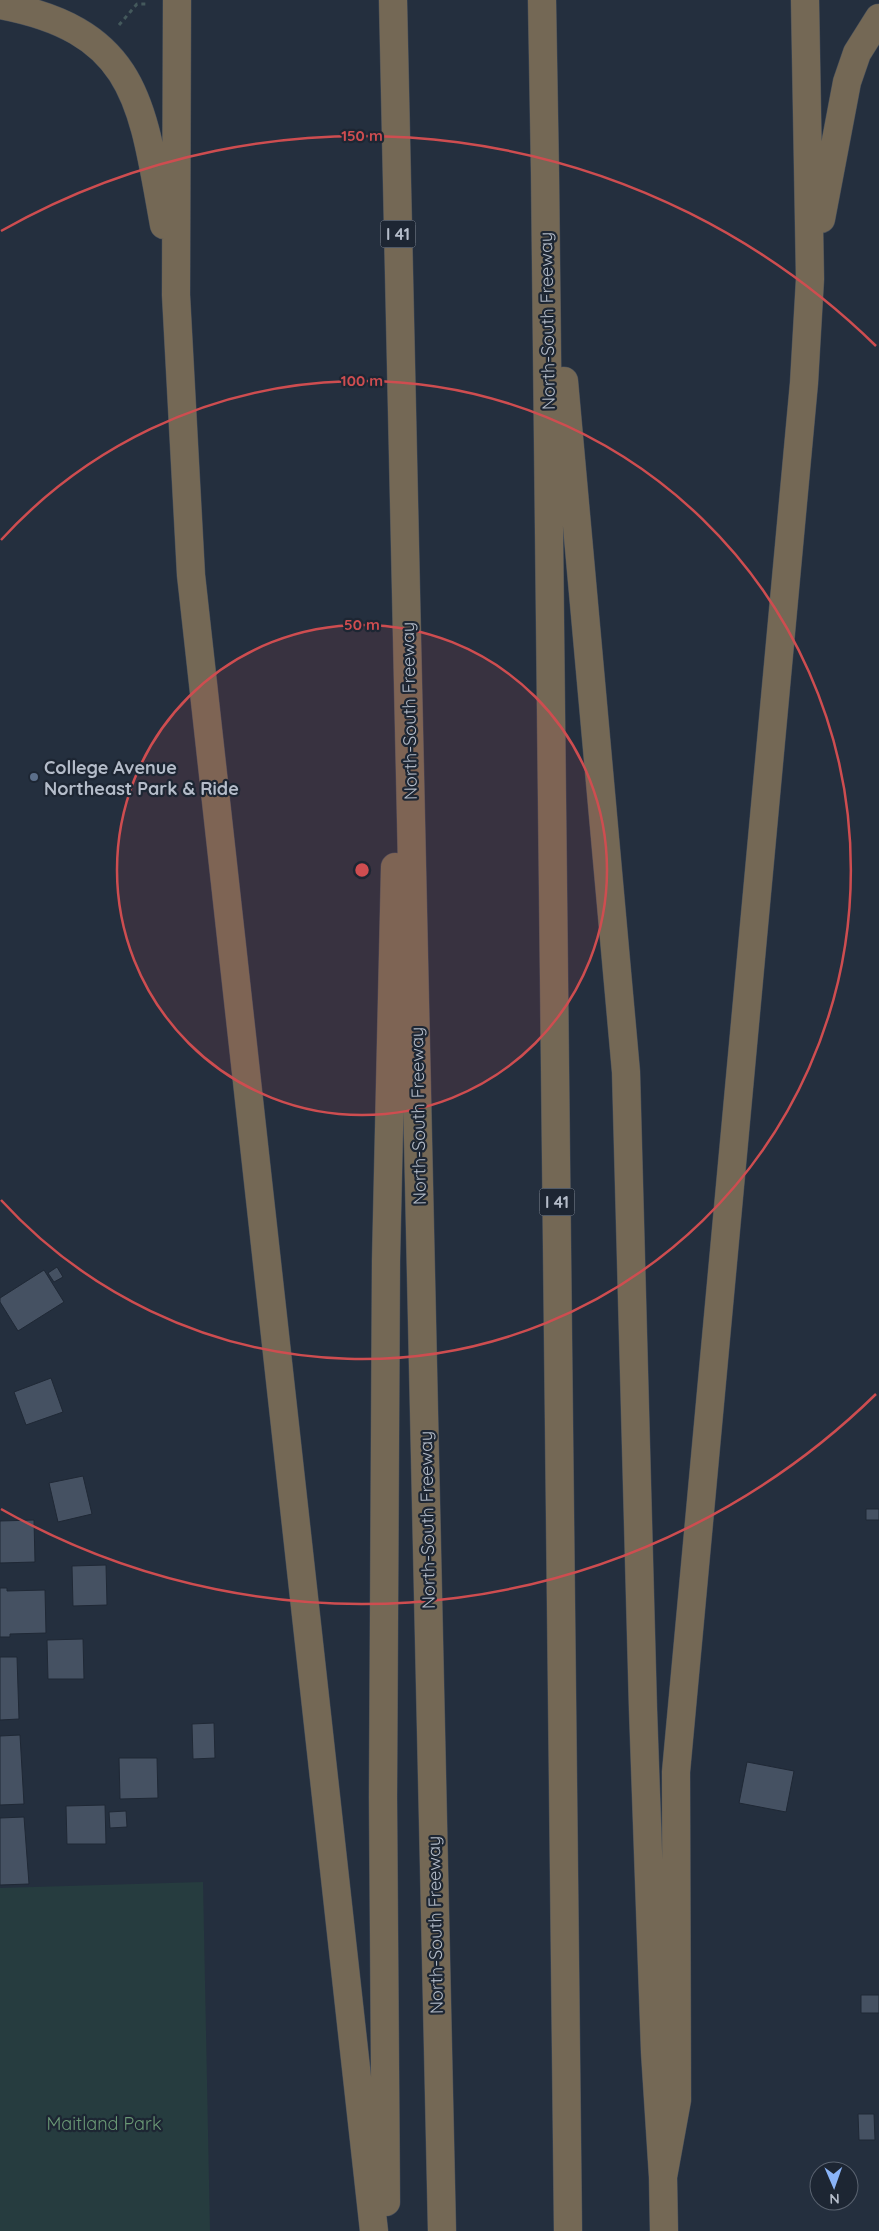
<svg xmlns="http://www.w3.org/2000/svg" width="879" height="2231" font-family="Quicksand,sans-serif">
  <rect width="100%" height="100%" fill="#242f3e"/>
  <path fill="#263c3f" d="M203,1882L210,2231H0V1888Z"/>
  <path fill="#455162" stroke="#1f2835" d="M57,1267L63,1277L54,1282L48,1273Z
    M44,1270L64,1302L18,1331L0,1302V1298Z
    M51,1378L63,1412L26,1425L14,1392Z
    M83,1476L92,1514L58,1522L49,1483Z
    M866,1509H879V1520H866Z
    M34,1520L35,1562L0,1563V1521Z
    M106,1565L107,1605L73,1606L72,1566Z
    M0,1588H7V1591L45,1590L46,1633L10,1634V1637H0Z
    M83,1639L84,1679H48L47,1640Z
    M0,1657H17L19,1719L0,1720Z
    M214,1723L215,1758L193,1759L192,1724Z
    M20,1735L24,1804L0,1805V1736Z
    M119,1758H157L158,1798L120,1799Z
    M747,1762L794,1771L786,1812L739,1803Z
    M105,1805L106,1844H67L66,1806Z
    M126,1811L127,1827L110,1828L109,1812Z
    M24,1817L29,1884L0,1885V1818Z
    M861,1995H879V2013H861Z
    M858,2114H874L875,2140H859Z"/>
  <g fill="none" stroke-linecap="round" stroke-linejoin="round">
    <g stroke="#434c59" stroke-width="29">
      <path id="highway" d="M177,0L176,295L191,575L374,2231
        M393,0L442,2231
        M542,0L545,173L568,2231
        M0,5C138,31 142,104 164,225
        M821,219L847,82L857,53L879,18
        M564,381L626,1072L643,1709L655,2052L663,2177L664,2231
        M663,2177L677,2100L676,1772L804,383L810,279L805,0
        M386,2202L383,1797L386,1261L395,867"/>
    </g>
    <path stroke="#44595c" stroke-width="3" stroke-dasharray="4 4" stroke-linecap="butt" d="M119,25L137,4H148"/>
    <use href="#highway" stroke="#746855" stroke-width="28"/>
  </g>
  <circle cx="362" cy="870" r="245" fill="#ce4d50" fill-opacity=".12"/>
  <g fill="none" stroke="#ce4d50" stroke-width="2.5">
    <circle cx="362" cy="870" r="245"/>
    <path d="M1 540A489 489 0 1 1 1 1200"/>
    <path d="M876 1394A734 734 0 0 1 1 1509M1 231A734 734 0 0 1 876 346"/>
  </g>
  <circle fill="#5c6f8a" stroke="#1d2633" stroke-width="2" cx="34" cy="777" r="5"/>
  <g text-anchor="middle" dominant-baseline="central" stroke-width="4.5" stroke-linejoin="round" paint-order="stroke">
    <g fill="#1d2633" stroke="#878f9c" stroke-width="1">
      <rect x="380.5" y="220.5" width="35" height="27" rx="4"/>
      <rect x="539.5" y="1188.5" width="35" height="27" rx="4"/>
    </g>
    <g font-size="16" font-weight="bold" fill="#b4bcc9">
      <text x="398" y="234">I 41</text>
      <text x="557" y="1202">I 41</text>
    </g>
    <g font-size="18" fill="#b4bcc9" stroke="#1d2633">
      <text transform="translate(547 321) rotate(-91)">North-South Freeway</text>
      <text transform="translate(409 711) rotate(-91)">North-South Freeway</text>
      <text transform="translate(418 1116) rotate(-91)">North-South Freeway</text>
      <text transform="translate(427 1520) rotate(-91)">North-South Freeway</text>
      <text transform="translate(435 1925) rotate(-91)">North-South Freeway</text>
    </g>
    <g font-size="18" font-weight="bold" fill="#b4bcc9" stroke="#1d2633" text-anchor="start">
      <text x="44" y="767">College Avenue<tspan x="44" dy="21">Northeast Park &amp; Ride</tspan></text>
    </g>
    <g font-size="18" fill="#6b9a76" stroke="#1d2633">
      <text x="104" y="2123">Maitland Park</text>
    </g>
  </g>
  <circle cx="362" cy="870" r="8" fill="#ce4d50" stroke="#1d2633" stroke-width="2.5"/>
  <g font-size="15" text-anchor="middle" font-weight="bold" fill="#ce4d50" stroke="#1d2633" stroke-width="4.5" stroke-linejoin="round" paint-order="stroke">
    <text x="362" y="141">150 m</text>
    <text x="362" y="386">100 m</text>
    <text x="362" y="630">50 m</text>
  </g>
  <g transform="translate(834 2186) rotate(178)"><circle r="24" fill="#1d2633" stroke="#59626f"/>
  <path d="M0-4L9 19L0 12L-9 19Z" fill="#8ab4f8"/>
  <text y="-8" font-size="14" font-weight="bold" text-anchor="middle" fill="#b4bcc9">N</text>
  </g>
</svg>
